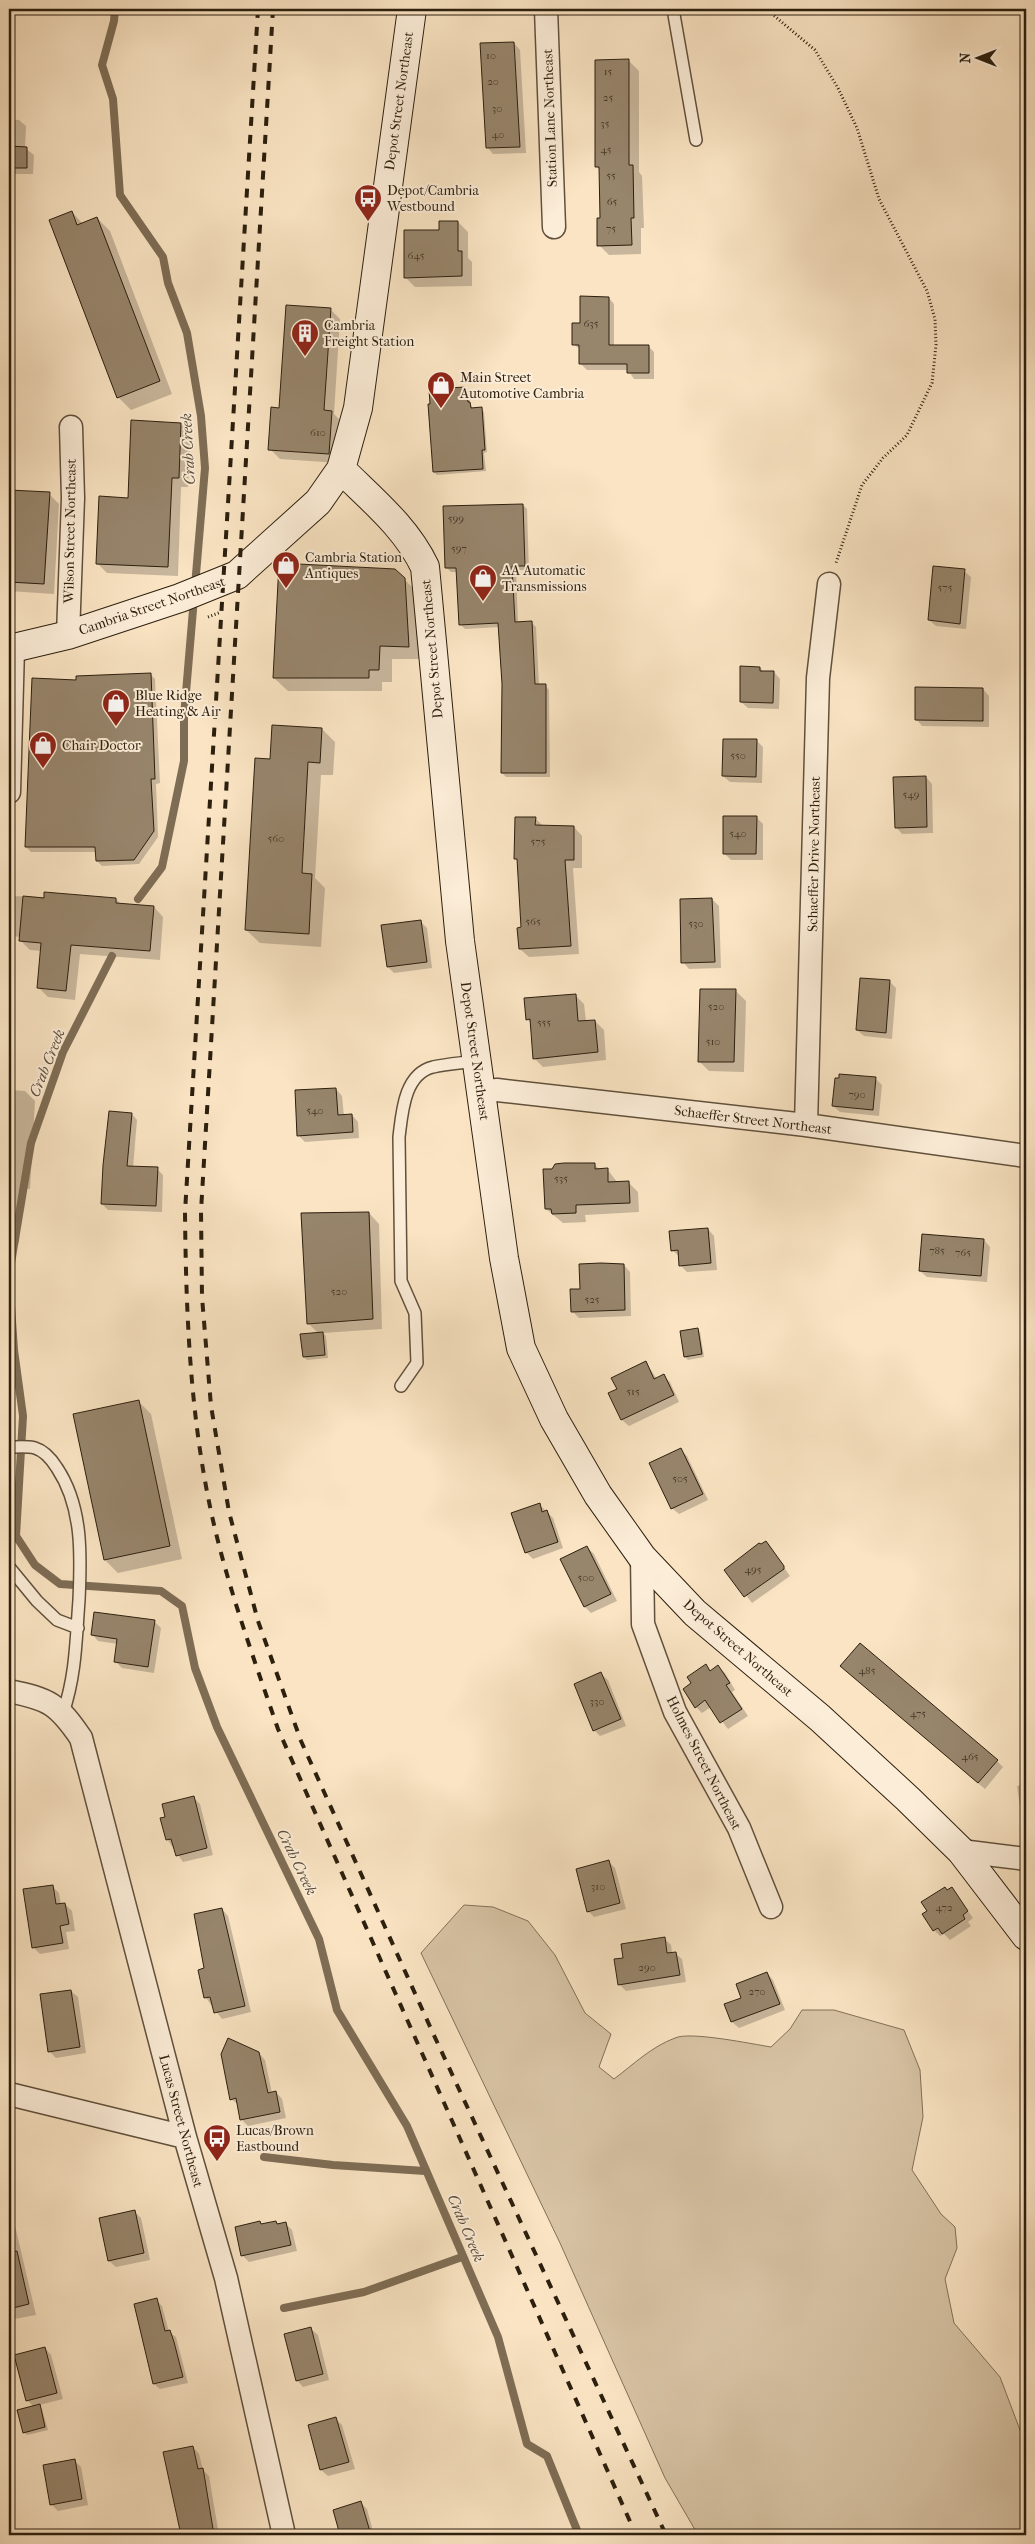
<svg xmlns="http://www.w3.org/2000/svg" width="1035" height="2544" font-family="'IM FELL French Canon',serif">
  <rect width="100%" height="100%" fill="#fae4c3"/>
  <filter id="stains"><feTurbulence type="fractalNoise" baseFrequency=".004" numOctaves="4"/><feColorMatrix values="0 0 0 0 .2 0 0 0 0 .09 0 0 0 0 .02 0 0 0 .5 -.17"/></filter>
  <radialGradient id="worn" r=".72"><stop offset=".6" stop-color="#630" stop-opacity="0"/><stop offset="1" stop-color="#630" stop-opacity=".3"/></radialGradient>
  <path fill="#d7c3a4" stroke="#827159" d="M464,1905L493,1907L528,1921L555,1955L585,2013L611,2034L599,2067L614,2079C634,2064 651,2047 675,2038C690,2031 752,2044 771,2047L790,2029L802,2010H834L904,2030L920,2070L923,2117L912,2170L941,2214L955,2227L957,2248L945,2279L954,2323L1000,2377L1023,2438L1026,2440V2535H698L665,2478L560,2243L421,1953Z"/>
  <path fill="#0003" d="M514,43L520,50L526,153L493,154L487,147Z
    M629,61L639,71V172L642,176L644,228H641V254L609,255L599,245L601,220L600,170L596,166Z
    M9,119L19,120L26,126L25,148L34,155L33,174H9Z
    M72,212L83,224L97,218L110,231L172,394L131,410L118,397Z
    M458,222L468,232V258L472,262V286L415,287L405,277L440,231Z
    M609,298L614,304V346H648L654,352V379H634L628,370H587L581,364V350L573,344L581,324Z
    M330,309L340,319L334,414L342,422L339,463L280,459L270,449Z
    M466,388L469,391L470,403L473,409H481L484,412L487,452L484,453L486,471L437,475L434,472Z
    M181,424L191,434L188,487H181L178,576L107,573L97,563L129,499Z
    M9,491L49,494L59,504L54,594L9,591Z
    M523,505L527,509L529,570H516L518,623L531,622L536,627L539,685H545L549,690L550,777H506L502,773L503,684L500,627L465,629L460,624L457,572H451L446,567Z
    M280,565L404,579L418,593L422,659H392V682H382V691H288L274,678Z
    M964,571L971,577L966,629L936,626L929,620Z
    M760,668L764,672H774L780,679L779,709L748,708L741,702Z
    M150,674L155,679L160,783L156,784L158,837L139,864L102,866L97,861L96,852H31L26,847L78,681Z
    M983,689L989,696V727L922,726L916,719Z
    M322,729L335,742L333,775H321L315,878L325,888L321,947L260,943L246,930L271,760Z
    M756,740L763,747L762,783L730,782L723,776Z
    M926,777L932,784L933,833L902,834L896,827Z
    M756,817L763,824V860H731L724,853Z
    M535,818L543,826L574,827L582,836V868H573L579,954L529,957L520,949L522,928L518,861L515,858Z
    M9,896L116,899L122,905L154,907L163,917L160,960L80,954L75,1000L48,997L38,987L42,951L30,950L21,941V937L9,936Z
    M712,899L719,906L721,968L689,969L683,962Z
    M420,921L427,928L432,968L394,973L388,967Z
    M890,982L896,988L892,1039L864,1036L857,1030Z
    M736,991L746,1001L744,1072L709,1071L699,1061Z
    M575,995L584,1004L586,1021H595L604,1030L606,1060L543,1067L534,1058L532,1024L527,1019Z
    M875,1078L882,1085L879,1116L840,1112L833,1106Z
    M336,1089L342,1096L344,1116L352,1115L358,1122L359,1138L305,1142L299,1136Z
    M9,1090L25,1091L35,1101L30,1189L22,1188L19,1243L9,1242Z
    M132,1114L137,1120L133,1168L157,1169L163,1175L162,1212L108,1210L102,1204Z
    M595,1165L600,1170L607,1169L617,1182H628L638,1192L639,1212L585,1215L586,1222L563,1223L546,1209Z
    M369,1213L379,1224L382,1329L323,1333L326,1336L328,1358L307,1360L304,1357L319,1334L308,1323Z
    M708,1229L714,1236L717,1270L687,1272L680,1265V1257L672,1250Z
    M984,1240L990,1247L987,1282L927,1277L920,1271Z
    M624,1265L630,1272L631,1316L579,1318L572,1311Z
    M697,1329L700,1332L704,1357L688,1360L685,1357Z
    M646,1363L657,1379L664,1376L670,1382L679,1402L629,1426L622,1420L610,1393L618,1389Z
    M138,1401L151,1414L182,1559L118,1573L105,1560Z
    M680,1449L687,1456L708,1500L679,1514L672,1508Z
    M539,1504L553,1518L563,1548L533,1559L526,1552Z
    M766,1542L790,1576L752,1603L726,1570Z
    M587,1547L594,1554L617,1601L591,1613L585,1607L562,1560Z
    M154,1621L161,1628L154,1673L122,1668L115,1661L118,1644L98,1641L92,1634Z
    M706,1666L712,1672L718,1667L725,1673L735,1690L732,1692L748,1716L728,1729L711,1707L702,1713L696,1707L693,1683Z
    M848,1673L997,1761L1003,1767L985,1789Z
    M601,1674L608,1680L626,1726L600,1736L594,1730Z
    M1026,1784V1818L1021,1813L1017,1786Z
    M193,1797L200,1804L213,1855L183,1862L167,1839V1817Z
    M608,1861L615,1868L626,1909L594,1917L588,1911Z
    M52,1886L59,1893L61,1905L65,1904L72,1911L75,1931L66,1932L69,1949L40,1954L33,1947Z
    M952,1889L973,1918L968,1922L971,1926L950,1940L944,1934L940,1936L934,1930L928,1911Z
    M222,1909L228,1916L251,2012L222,2019L206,1998L205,1969Z
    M664,1938L671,1945L672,1953H675L682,1959L686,1982L626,1991L619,1984L624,1959Z
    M767,1973L773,1980L785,2010L739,2028L732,2022L726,2005L743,1998Z
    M71,1991L78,1997L86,2053L56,2058L49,2051Z
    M259,2053L265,2060L272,2093L276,2092L282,2099L286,2118L248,2126L242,2120L239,2105L231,2099Z
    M9,2200L36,2315L9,2320Z
    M134,2211L141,2218L150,2260L116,2267L109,2261L100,2219Z
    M276,2222L279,2225L286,2224L292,2230L297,2251L249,2262L242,2255L260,2223L262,2225Z
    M156,2300L162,2306L169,2332L176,2337L188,2383L160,2389L154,2384Z
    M311,2329L318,2335L329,2380L303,2387L297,2380Z
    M45,2348L51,2355L63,2399L39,2405L42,2409L48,2430L27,2435L24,2432L34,2407L27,2400Z
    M336,2419L342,2425L355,2469L328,2476L321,2470Z
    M193,2447L199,2454L203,2470L209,2476L219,2535H183L165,2453Z
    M75,2461L81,2467L88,2505L58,2511L51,2504Z
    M361,2503L367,2509L374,2535H342L335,2510Z"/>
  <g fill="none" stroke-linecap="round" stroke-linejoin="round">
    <path stroke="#7e6d55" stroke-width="8" d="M115,9L114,21L102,65L113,99L120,195L163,257L168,283L187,333L201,416L205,468L195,586
      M138,899L162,867L184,761V716L194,598
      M9,1275L31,1143L63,1052L112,956
      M9,1276L14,1350L23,1416L16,1536L35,1565L60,1584L161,1591L182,1606L195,1668L217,1727L319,1939L337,2010L407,2126L498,2337L527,2444L547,2456L579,2535
      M264,2157L333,2165L425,2171
      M284,2308L364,2292L462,2257"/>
  </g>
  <path fill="#97856c" stroke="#2c1f0e" d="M514,42L520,147L486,148L480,43Z
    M629,59V165H633L634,218H631L632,245L597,246V218H600L599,167H595V60Z
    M9,146L27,147V168H9Z
    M72,211L77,225L97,217L160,381L117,398L49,220Z
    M439,221H458V251H462V276L404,278V230H439Z
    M580,296L609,297V345H649V373H627V364H579V345H572V323H580Z
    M286,305L331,308L324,410L332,411L329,454L268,450L271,407L279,408Z
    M466,387L468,402H470L471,408L482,407L485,450H482L483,469L433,472L428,404H430L429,389Z
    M131,420L181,423L179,478H172L168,567L96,564L99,496L128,498Z
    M9,490L50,492L44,584L9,582Z
    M523,504L525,566H512L515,622L532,621L535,684H546V773H501L502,684L498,623L459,625L456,568H445L443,506Z
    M279,563L395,569L405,578L409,647L380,646L379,670H369V678H273Z
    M933,566L965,569L960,624L928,620Z
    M740,666L760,667V671H774L773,703L740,702Z
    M151,673L155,779H151L154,831L134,860L96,861L95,847H25L32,678L76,680V676Z
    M915,687L983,688V721L915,720Z
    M272,725L322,728L320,763L308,762L302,873L312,874L309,934L245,930L255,758L270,759Z
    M723,739H757L756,777L722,776Z
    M926,776L927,827L895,828L893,777Z
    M723,816H757L756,854H723Z
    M515,817H536L535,825L574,826V860H565L571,946L519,949L517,928L521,927L517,859H514Z
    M44,892L116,898V903L154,906L150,951L71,945L66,991L37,988L41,943L19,941L23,896L44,898Z
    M712,898L715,962L681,963L680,899Z
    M421,920L427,962L387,967L381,925Z
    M860,978L890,980L886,1033L856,1030Z
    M700,989H736L734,1062H698Z
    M576,994L578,1021L595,1020L598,1052L533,1059L530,1019L526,1020L524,998Z
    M839,1074L876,1077L873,1110L832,1106L835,1078H839Z
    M336,1088L338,1115L352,1114L353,1132L297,1136L295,1090Z
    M109,1111L132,1113L127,1166L158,1167L156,1206L101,1204L103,1165Z
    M564,1163H595V1169L608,1168V1182L629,1181L630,1203L576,1205V1213L552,1214L551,1209H545L543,1169H552L555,1164Z
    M369,1212L373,1319L307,1324L301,1213Z
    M708,1228L711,1263L679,1266L678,1250L671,1251L669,1231Z
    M922,1234L984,1239L981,1276L919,1271Z
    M601,1263L624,1264L625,1310L571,1312L570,1289H580L579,1264Z
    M698,1328L702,1354L684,1357L680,1331Z
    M323,1332L325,1355L303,1357L300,1334Z
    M646,1361L654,1379L664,1374L674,1395L621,1420L608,1393L617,1389L611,1378Z
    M139,1400L170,1546L104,1560L73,1414Z
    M681,1448L703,1494L671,1509L649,1463Z
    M540,1503L542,1512L547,1510L558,1542L525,1553L511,1513Z
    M766,1541L784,1566V1569L744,1597L724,1570L759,1543L761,1544Z
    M587,1546L611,1594L584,1607L560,1559Z
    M94,1612L155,1620L148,1667L114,1662L117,1639L91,1635Z
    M860,1643L998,1760L978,1783L840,1666Z
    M706,1664L710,1671L718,1665L730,1683L726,1685L742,1709L720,1723L705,1700L695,1708L683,1689L691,1683L687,1677Z
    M601,1672L621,1719L593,1731L574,1684Z
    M194,1796L207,1848L176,1856L171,1839L166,1840L160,1818L165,1817L162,1804Z
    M609,1860L620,1903L587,1912L576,1869Z
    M53,1885L56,1904L65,1903L69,1924L60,1926L63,1943L32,1948L23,1889Z
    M945,1887L947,1890L952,1887L968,1911L963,1915L965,1919L942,1934L938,1928L933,1931L922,1914L927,1911L921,1902Z
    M222,1908L245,2006L214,2013L210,1997L204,1998L198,1970L204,1968L194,1914Z
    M665,1937L667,1953L676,1952L680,1975L618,1985L614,1959L623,1958L621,1944Z
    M767,1972L780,2004L731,2022L724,2004L741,1998L736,1984Z
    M71,1990L80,2047L48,2052L40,1994Z
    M228,2038L259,2052L268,2093L276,2091L280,2112L240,2120L236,2098L230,2100L221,2054Z
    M135,2210L144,2253L108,2261L99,2218Z
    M260,2221L261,2224L276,2221L277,2224L286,2222L291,2245L241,2256L235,2227Z
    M17,2251L29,2304L9,2309V2252Z
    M157,2298L165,2331L170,2330L174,2342L183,2377L153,2384L134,2304Z
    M311,2327L323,2374L296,2381L284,2334Z
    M45,2347L57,2393L26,2401L14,2355Z
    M40,2404L45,2427L23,2433L17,2410Z
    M336,2417L349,2462L320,2470L308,2425Z
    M193,2446L198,2469L203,2468L214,2535H181L163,2452Z
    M75,2459L82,2499L50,2505L43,2465Z
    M361,2501L371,2535H340L333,2510Z"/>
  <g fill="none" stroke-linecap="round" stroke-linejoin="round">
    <g stroke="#60503b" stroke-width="14">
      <path id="lane" d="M673,9L696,140
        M401,1386L417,1363L415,1313L401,1281L399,1137C402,1113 404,1074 433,1067C447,1064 462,1063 476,1061
        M9,1447C17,1447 28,1446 35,1448C45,1451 52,1460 57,1468C83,1507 81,1556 79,1600C76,1639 76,1675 63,1713
        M9,1567L37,1601L57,1620L78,1628"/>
    </g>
    <g stroke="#60503b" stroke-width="25">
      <path id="street" d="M546,9L554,227
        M68,635L73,498L71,427
        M9,792L13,648
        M480,1092L497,1090L806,1125L1026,1156
        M806,1125L818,678L829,584
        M642,1557L643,1624L675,1712L739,1828L771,1907
        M9,1691C49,1699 58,1704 81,1738L185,2137L226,2278L284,2535
        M961,1851L1026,1859
        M9,2094L185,2137"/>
    </g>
    <g stroke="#2c1f0e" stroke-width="30">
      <path id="secondary" d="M341,469C372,500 406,527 425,567L460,941L504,1258L521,1348L554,1419L598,1495L642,1557L695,1613L820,1718L908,1799L961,1851L1026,1936
        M9,649L68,635L180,598L237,575L318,502L341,469L358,408L412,9"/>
    </g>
    <path stroke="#2c1f0e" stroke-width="3" stroke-dasharray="1 2.5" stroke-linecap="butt" d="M766,9L815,50L838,88L857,128L879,199L927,291L935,319L936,345L932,383L907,435L883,458L862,485L836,563
      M208,617L221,612"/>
    <use href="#lane" stroke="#fcedd8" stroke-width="11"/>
    <use href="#street" stroke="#fcedd8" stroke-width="22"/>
    <use href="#secondary" stroke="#fcedd8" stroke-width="28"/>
    <path stroke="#2c1f0e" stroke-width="4" stroke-dasharray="9 9" stroke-linecap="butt" d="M258,9L185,1212C186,1314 190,1416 212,1516C228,1588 254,1659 278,1729L636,2535
      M273,9L201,1211L202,1297L211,1406L229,1512L258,1621L301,1741L432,2031L666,2535"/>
  </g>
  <defs>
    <g id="bus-pin" transform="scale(1.4375)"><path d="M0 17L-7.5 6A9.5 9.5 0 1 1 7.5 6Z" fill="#8f2418" stroke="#fcedd8"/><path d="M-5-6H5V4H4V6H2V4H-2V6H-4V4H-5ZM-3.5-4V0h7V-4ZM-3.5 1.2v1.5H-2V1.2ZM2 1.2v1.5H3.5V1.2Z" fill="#fff"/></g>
    <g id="building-pin" transform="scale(1.4375)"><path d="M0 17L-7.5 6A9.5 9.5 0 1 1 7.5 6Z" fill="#8f2418" stroke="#fcedd8"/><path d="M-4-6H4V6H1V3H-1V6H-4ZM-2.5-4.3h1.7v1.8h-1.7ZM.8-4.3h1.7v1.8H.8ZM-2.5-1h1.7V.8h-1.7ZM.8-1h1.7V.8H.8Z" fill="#fff"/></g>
    <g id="shop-pin" transform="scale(1.4375)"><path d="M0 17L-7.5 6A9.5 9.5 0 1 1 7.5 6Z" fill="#8f2418" stroke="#fcedd8"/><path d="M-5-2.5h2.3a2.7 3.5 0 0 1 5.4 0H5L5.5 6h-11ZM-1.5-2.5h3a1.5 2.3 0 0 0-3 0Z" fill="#fff"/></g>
  </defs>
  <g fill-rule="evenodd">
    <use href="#bus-pin" x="368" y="198"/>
    <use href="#building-pin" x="305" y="333"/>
    <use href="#shop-pin" x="441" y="385"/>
    <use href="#shop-pin" x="286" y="565"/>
    <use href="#shop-pin" x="483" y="578"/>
    <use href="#shop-pin" x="116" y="703"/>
    <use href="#shop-pin" x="43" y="745"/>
    <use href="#bus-pin" x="217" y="2138"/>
  </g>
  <g text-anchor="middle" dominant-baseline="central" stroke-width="4" stroke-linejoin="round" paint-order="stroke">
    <g font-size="11" fill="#473826">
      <text x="491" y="55">10</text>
      <text x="608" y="71">15</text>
      <text x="493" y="81">20</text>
      <text x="608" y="97">25</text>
      <text x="497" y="108">30</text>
      <text x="605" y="123">35</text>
      <text x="498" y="134">40</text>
      <text x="606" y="149">45</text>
      <text x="611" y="175">55</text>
      <text x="612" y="201">65</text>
      <text x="611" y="228">75</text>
      <text x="416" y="255">645</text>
      <text x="591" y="323">635</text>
      <text x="318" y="432">610</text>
      <text x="456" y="518">599</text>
      <text x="459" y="548">597</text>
      <text x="945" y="587">575</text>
      <text x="738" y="755">550</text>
      <text x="911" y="794">549</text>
      <text x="738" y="833">540</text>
      <text x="276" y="838">560</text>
      <text x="538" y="841">575</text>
      <text x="533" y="921">565</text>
      <text x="696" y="923">530</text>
      <text x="716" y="1006">520</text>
      <text x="544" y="1022">555</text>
      <text x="713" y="1041">510</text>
      <text x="857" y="1094">790</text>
      <text x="315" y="1110">540</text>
      <text x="561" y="1178">535</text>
      <text x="937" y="1250">785</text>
      <text x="963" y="1252">765</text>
      <text x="339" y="1291">520</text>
      <text x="592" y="1299">525</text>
      <text x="633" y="1391">515</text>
      <text x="680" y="1478">505</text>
      <text x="753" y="1569">495</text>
      <text x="586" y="1577">500</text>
      <text x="867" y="1670">485</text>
      <text x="597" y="1701">330</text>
      <text x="918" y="1713">475</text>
      <text x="970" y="1756">465</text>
      <text x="598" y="1886">310</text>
      <text x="944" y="1907">472</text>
      <text x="647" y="1967">290</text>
      <text x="757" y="1991">270</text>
    </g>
    <g font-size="14" fill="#2c1f0e" stroke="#fcedd8">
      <text transform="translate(399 101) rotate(-82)">Depot Street Northeast</text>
      <text transform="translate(550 118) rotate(-92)">Station Lane Northeast</text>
      <text transform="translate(70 531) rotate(-89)">Wilson Street Northeast</text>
      <text transform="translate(152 606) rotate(-19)">Cambria Street Northeast</text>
      <text transform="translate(432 649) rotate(-95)">Depot Street Northeast</text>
      <text transform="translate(814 854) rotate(-89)">Schaeffer Drive Northeast</text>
      <text transform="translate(475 1051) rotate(82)">Depot Street Northeast</text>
      <text transform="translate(753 1120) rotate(7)">Schaeffer Street Northeast</text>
      <text transform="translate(738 1648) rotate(41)">Depot Street Northeast</text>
      <text transform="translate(704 1763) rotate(63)">Holmes Street Northeast</text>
      <text transform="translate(181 2121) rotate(75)">Lucas Street Northeast</text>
    </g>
    <g font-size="14" fill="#2c1f0e" stroke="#fcedd8" text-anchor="start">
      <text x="387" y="190">Depot/Cambria<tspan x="387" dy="16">Westbound</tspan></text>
      <text x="324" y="325">Cambria<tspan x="324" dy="16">Freight Station</tspan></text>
      <text x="460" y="377">Main Street<tspan x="460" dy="16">Automotive Cambria</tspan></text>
      <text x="305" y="557">Cambria Station<tspan x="305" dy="16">Antiques</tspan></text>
      <text x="502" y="570">AA Automatic<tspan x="502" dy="16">Transmissions</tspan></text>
      <text x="135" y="695">Blue Ridge<tspan x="135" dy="16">Heating &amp; Air</tspan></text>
      <text x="62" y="745">Chair Doctor</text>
      <text x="236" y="2130">Lucas/Brown<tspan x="236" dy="16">Eastbound</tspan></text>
    </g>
    <g font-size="15" font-style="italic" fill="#5c4c38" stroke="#fcedd8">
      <text transform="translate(188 449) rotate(-93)">Crab Creek</text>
      <text transform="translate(47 1063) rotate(-68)">Crab Creek</text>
      <text transform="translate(297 1862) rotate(64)">Crab Creek</text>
      <text transform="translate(466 2228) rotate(67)">Crab Creek</text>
    </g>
  </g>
  <rect width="1035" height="2544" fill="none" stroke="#fae4c3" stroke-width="30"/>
  <rect x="10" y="10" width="1015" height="2524" fill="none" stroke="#2c1f0e" stroke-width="2.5"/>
  <rect x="15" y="15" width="1005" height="2514" fill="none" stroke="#2c1f0e"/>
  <g transform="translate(978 58) rotate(270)" stroke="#fcedd8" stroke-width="4" paint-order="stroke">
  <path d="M0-4L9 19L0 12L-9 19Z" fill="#2c1f0e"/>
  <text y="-8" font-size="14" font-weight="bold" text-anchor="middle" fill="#2c1f0e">N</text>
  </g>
  <rect width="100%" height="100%" filter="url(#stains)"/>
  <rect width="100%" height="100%" fill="url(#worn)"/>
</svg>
